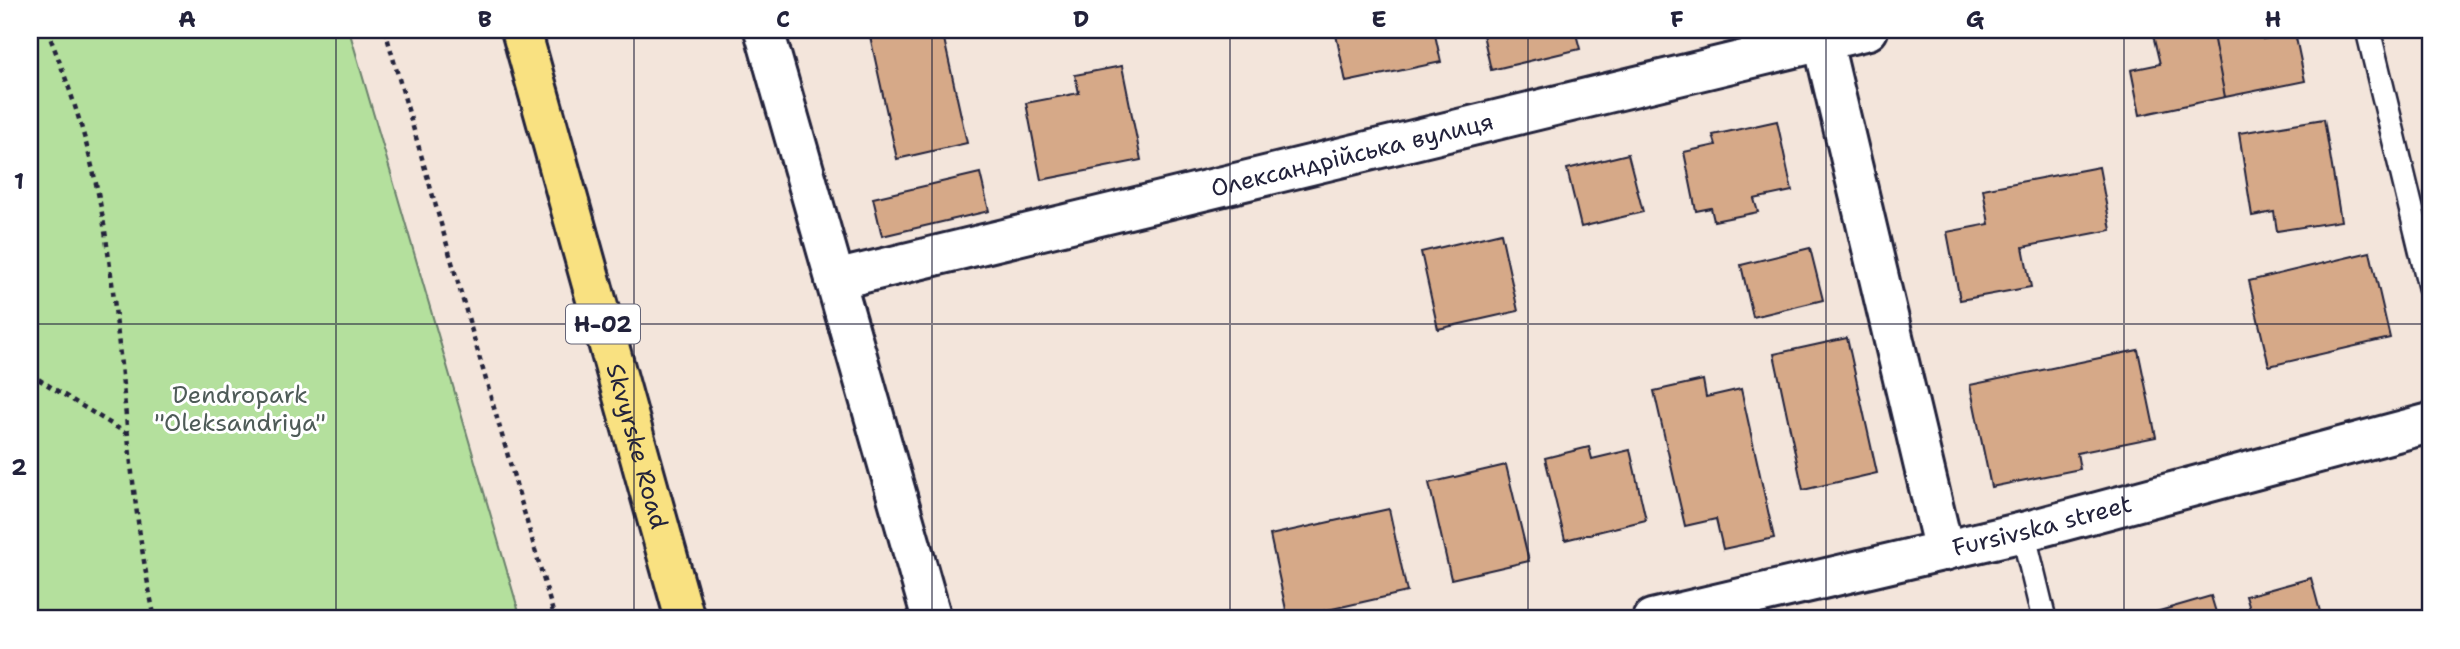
<svg xmlns="http://www.w3.org/2000/svg" width="2460" height="649" font-family="'Shantell Sans',sans-serif">
  <rect width="100%" height="100%" fill="#f3e5db"/>
  <filter id="ink" filterUnits="userSpaceOnUse"><feTurbulence type="fractalNoise" baseFrequency=".0143" numOctaves="2"/><feDisplacementMap in="SourceGraphic" scale="14" xChannelSelector="R" yChannelSelector="G"/><feConvolveMatrix kernelMatrix="1 2 1 2 8 2 1 2 1" color-interpolation-filters="sRGB"/></filter>
  <g filter="url(#ink)">
    <path fill="#b4e09d" stroke="#6b816c" stroke-width="2" d="M30,30H349L521,619H30Z"/>
    <path fill="#d6a988" stroke="#22223b" stroke-width="2" d="M901,30H942L967,143L897,159L870,36Z
      M1335,30H1434L1441,62L1346,82Z
      M1482,30H1575L1580,49L1491,70Z
      M2212,30L2225,97L2140,115L2131,70L2160,64L2152,31Z
      M2212,30H2261L2263,39L2295,33L2305,81L2225,97Z
      M1122,66L1141,160L1041,180L1026,103L1079,93L1075,75Z
      M2324,119L2341,221L2277,231L2274,212L2252,216L2239,133Z
      M1777,121L1792,191L1754,199L1758,212L1714,221L1711,208L1696,211L1684,152L1716,145L1713,135Z
      M1628,154L1643,212L1581,227L1567,169Z
      M2099,167L2111,230L2023,247L2031,287L1960,300L1947,232L1989,224L1983,189Z
      M980,173L989,211L882,236L873,198Z
      M1501,233L1518,311L1438,329L1421,252Z
      M1810,248L1823,300L1753,317L1741,265Z
      M2370,252L2390,338L2269,366L2249,281Z
      M1847,338L1877,473L1803,490L1774,354Z
      M2138,350L2156,437L2077,453L2080,469L1991,487L1970,385Z
      M1703,380L1706,397L1741,389L1774,538L1723,549L1716,519L1685,526L1654,391Z
      M1589,447L1592,459L1630,450L1646,520L1565,540L1545,458Z
      M1506,465L1529,561L1451,579L1429,483Z
      M1389,509L1407,592L1288,619L1270,535Z
      M2311,578L2322,619H2253L2246,596Z
      M2211,596L2218,619H2135V618Z"/>
    <g fill="none" stroke-linecap="round" stroke-linejoin="round">
      <g stroke="#22223b" stroke-width="28">
        <path id="service" d="M2368,30L2430,287
          M2023,532L2044,619"/>
      </g>
      <g stroke="#22223b" stroke-width="44">
        <g id="minor">
          <path d="M764,30L932,619"/>
          <path d="M1820,30L1944,551"/>
          <path id="s1" d="M835,280L1868,30"/>
          <path id="s2" d="M1652,619L2023,532L2430,423"/>
        </g>
      </g>
      <g stroke="#22223b" stroke-width="44">
        <g id="primary">
          <path id="s3" d="M521,30L685,619"/>
        </g>
      </g>
      <path stroke="#22223b" stroke-width="4.5" stroke-dasharray="5 5" stroke-linecap="butt" d="M47,30C75,98 97,171 107,245C125,370 128,495 155,619
        M385,30L555,619
        M30,374L126,433"/>
      <use href="#service" stroke="#fff" stroke-width="23"/>
      <use href="#minor" stroke="#fff" stroke-width="38"/>
      <use href="#primary" stroke="#f9e181" stroke-width="38"/>
    </g>
  </g>
  <path fill="none" stroke="#22223b" stroke-width="2" stroke-opacity="0.55" d="M336,30V619M634,30V619M932,30V619M1230,30V619M1528,30V619M1826,30V619M2124,30V619M30,324H2430"/>
  <g text-anchor="middle" dominant-baseline="central" stroke-width="6" stroke-linejoin="round" paint-order="stroke">
    <rect fill="#fff" stroke="#646476" stroke-width="2" x="566" y="304.5" width="74" height="39" rx="5"/>
    <g font-size="23" font-weight="bold" fill="#22223b">
      <text x="603" y="324">Н-02</text>
    </g>
    <g font-size="24" fill="#22223b" stroke="#fff">
      <text stroke="none"><textPath href="#s1" startOffset="532">Олександрійська вулиця</textPath></text>
      <text stroke="none"><textPath href="#s3" startOffset="432">Skvyrske Road</textPath></text>
      <text stroke="none"><textPath href="#s2" startOffset="401">Fursivska street</textPath></text>
    </g>
    <g font-size="24" fill="#4e5b58" stroke="#fff">
      <text x="240" y="395">Dendropark<tspan x="240" dy="28">"Oleksandriya"</tspan></text>
    </g>
  </g>
  <rect width="2460" height="649" fill="none" stroke="#fff" stroke-width="77"/>
  <rect x="38" y="38" width="2384" height="572" fill="none" stroke="#22223b" stroke-width="2.5"/>
  <g font-size="23" text-anchor="middle" font-weight="bold" fill="#22223b">
    <text x="187" y="27">A</text>
    <text x="485" y="27">B</text>
    <text x="783" y="27">C</text>
    <text x="1081" y="27">D</text>
    <text x="1379" y="27">E</text>
    <text x="1677" y="27">F</text>
    <text x="1975" y="27">G</text>
    <text x="2273" y="27">H</text>
    <text x="19" y="189">1</text>
    <text x="19" y="475">2</text>
  </g>
</svg>
